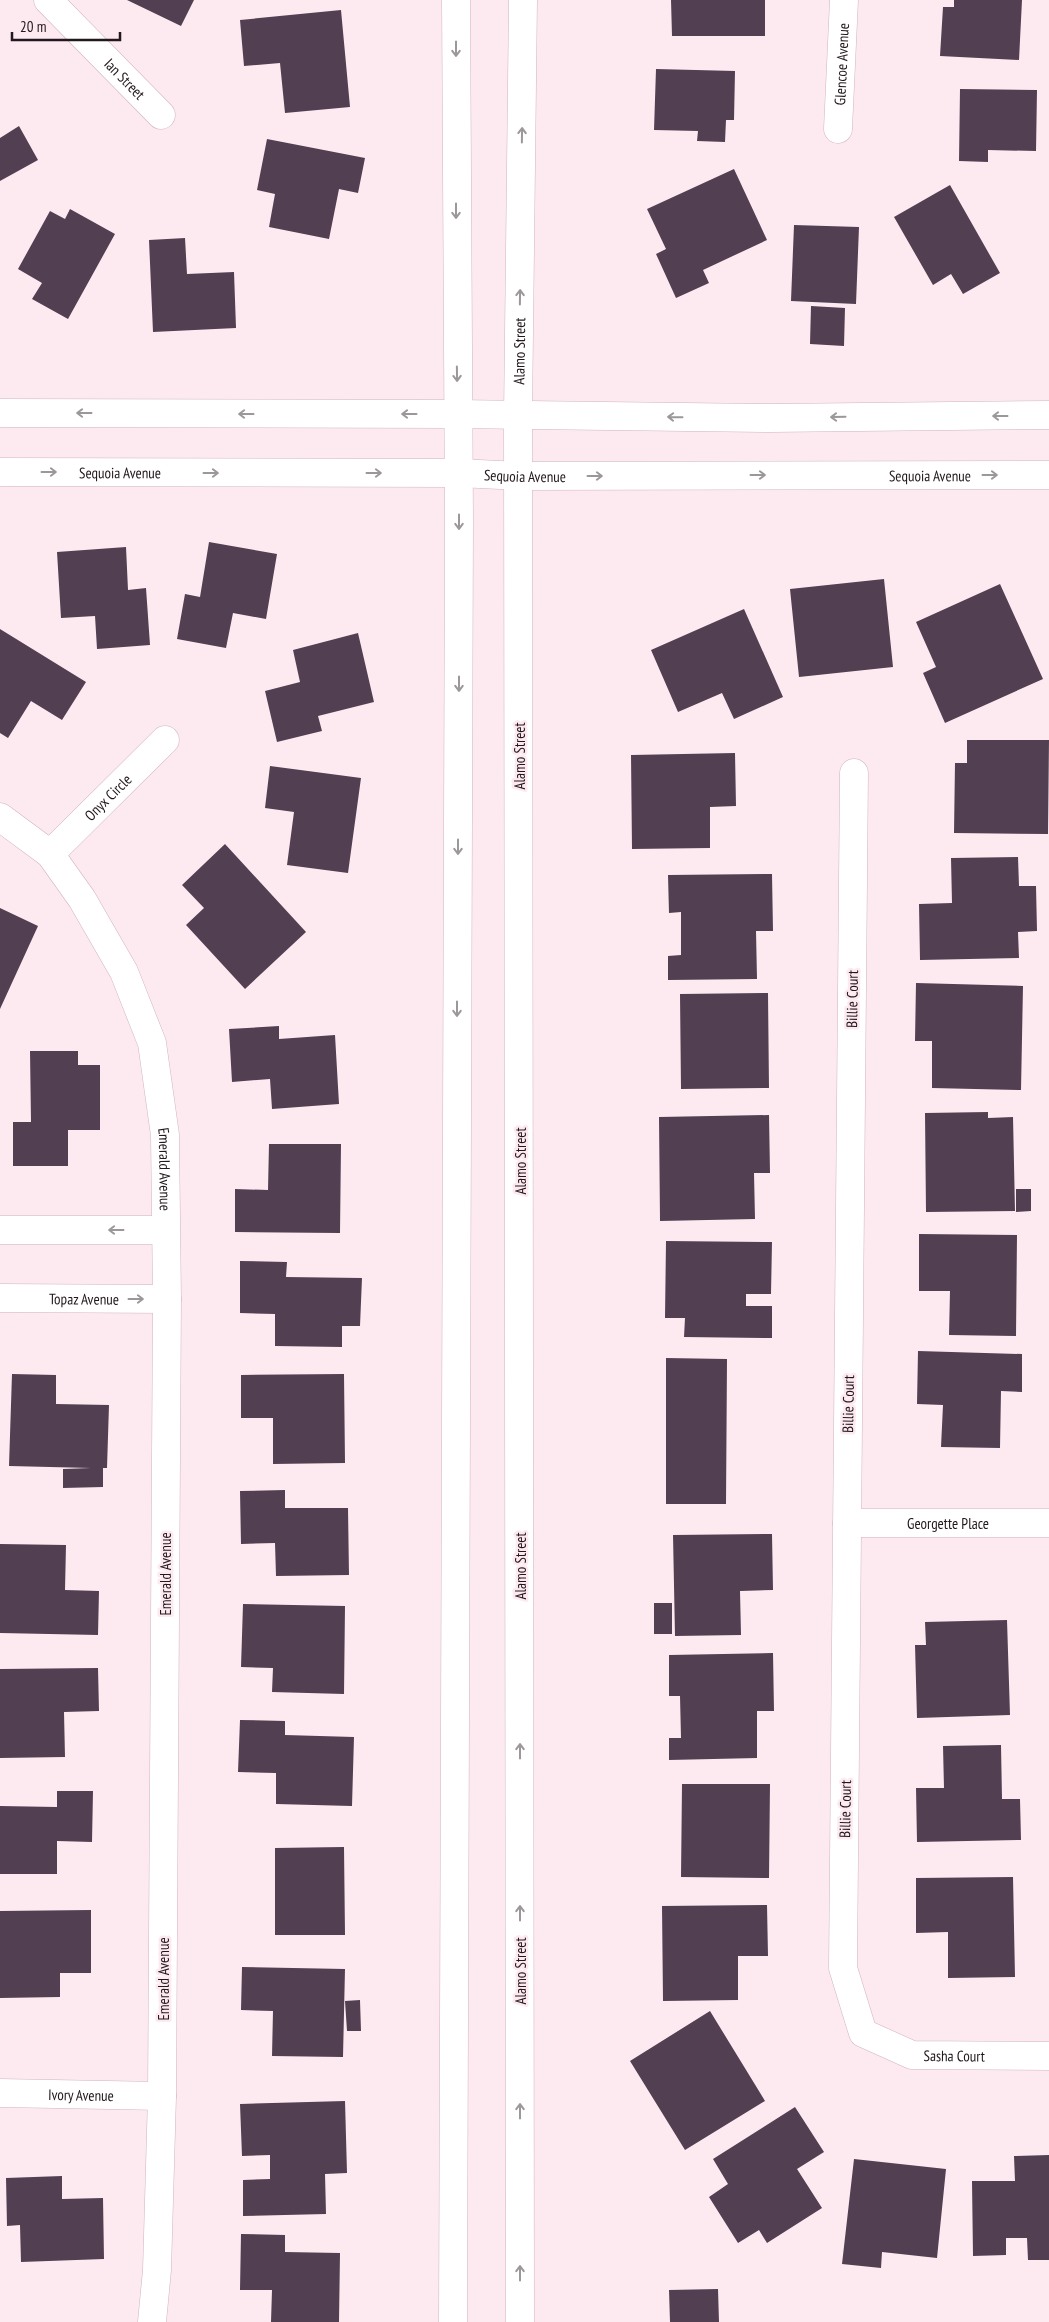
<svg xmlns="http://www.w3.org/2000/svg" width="1049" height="2322" font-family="'PT Sans Narrow',sans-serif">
  <rect width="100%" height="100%" fill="#fdeaf1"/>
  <path fill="#523f51" d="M127,0H194L181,26Z
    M671,0H765V36H672Z
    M954,0H1022L1019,60L940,56L943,7H954Z
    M341,10L350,107L285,113L280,63L244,66L240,20Z
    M656,69L735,71L734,120H726L725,142L697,141L698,131L654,130Z
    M960,89L1037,90L1036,151L988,150V162L959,161Z
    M19,126L38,160L0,181V138Z
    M267,139L365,158L358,193L339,189L329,239L269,227L275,194L257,190Z
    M734,169L767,240L703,270L709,283L676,298L656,254L666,249L647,209Z
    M950,185L1000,273L963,294L951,274L933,285L894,217Z
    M70,209L115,234L68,319L32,299L42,283L18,269L50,211L65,219Z
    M794,225L859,227L856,304L791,301Z
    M185,238L187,274L234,272L236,328L153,332L149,240Z
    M811,306L845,308L844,346L810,344Z
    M209,542L277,554L266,619L233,613L226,648L177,639L185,594L200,597Z
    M126,547L128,590L146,588L150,645L97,649L95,616L61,618L57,552Z
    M884,579L893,667L799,677L790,589Z
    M1000,584L1043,679L945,723L923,673L936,667L916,622Z
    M744,609L783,697L734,719L722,693L678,712L651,650Z
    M0,629L86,682L62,720L31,701L8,738L0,733Z
    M358,633L374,702L318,716L322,731L277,742L265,691L300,682L293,650Z
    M967,740H1049L1048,834L954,833L955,763H967Z
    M735,753L736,806L710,807V848L632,849L631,755Z
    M270,766L361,778L348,873L287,865L294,812L265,808Z
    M225,844L306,932L245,989L186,925L204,908L182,885Z
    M1018,857L1019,886H1036L1037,931L1018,932L1019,958L920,960L919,904L952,903L951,858Z
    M772,874L773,931H756L757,979L668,980V956L681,955V912L669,913L668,875Z
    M0,908L38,926L0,1009Z
    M916,983L1023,986L1021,1090L932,1088V1041H915Z
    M768,993L769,1088L681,1089L680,994Z
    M279,1026V1039L335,1035L339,1104L272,1109L270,1079L232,1082L229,1029Z
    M30,1051H78V1065H100V1130H68V1166H13V1122H31Z
    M988,1112V1118L1013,1117L1015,1211L926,1212L925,1113Z
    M769,1115L770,1173H754L755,1219L660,1221L659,1117Z
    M269,1144H341L340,1233L235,1232V1189L268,1190Z
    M1016,1189H1031V1211L1016,1212Z
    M919,1234L1017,1235L1016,1336L949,1335L950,1291H919Z
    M666,1241L772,1242L771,1294H746V1306H772V1338L684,1337L685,1318H665Z
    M240,1261L287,1262L286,1277L362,1278L360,1326H342V1347L275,1346V1314L240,1313Z
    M918,1351L1022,1354V1392L1001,1391L1000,1448L941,1447L943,1405L917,1404Z
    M666,1358L727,1359L726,1504H666Z
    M12,1374L56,1375V1404L109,1405L107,1468H103V1487L63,1488V1469L91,1468L9,1466Z
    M344,1374L345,1463L273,1464V1418H241V1375Z
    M285,1490V1508H348L349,1575L276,1576L275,1543L241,1544L240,1491Z
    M772,1534L773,1590L740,1591L741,1635L675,1636L673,1535Z
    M0,1544L66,1545L65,1590L99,1591L98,1635L0,1633Z
    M654,1603H672V1634H654Z
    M243,1604L345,1606L344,1694L272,1692L273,1668L241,1667Z
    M1007,1620L1010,1715L917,1718L915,1645H926L925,1622Z
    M773,1653L774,1711H757V1758L669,1760V1738H681L680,1696H669V1655Z
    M98,1668L99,1711L64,1712L65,1757L0,1758V1669Z
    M240,1720L285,1721V1735L354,1737L352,1806L276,1804V1773L238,1772Z
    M1001,1745L1002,1799H1020L1021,1840L917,1842L916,1788H944L943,1746Z
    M682,1784H770L769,1878L681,1877Z
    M57,1791H93L92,1842L57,1841V1874H0V1806L57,1807Z
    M344,1847L345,1935H275V1848Z
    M1013,1877L1015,1977L948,1978V1932L916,1933V1878Z
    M767,1905L768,1956H738V2000L663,2001L662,1906Z
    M91,1910V1973H60V1997L0,1998V1911Z
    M242,1967L345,1969L343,2057L272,2056L273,2011L241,2010Z
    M360,2000L361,2031H347L345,2001Z
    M710,2011L765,2101L685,2150L630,2061Z
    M345,2101L347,2173L325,2174L326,2214L243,2216V2180L270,2179V2155L242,2156L240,2104Z
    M795,2107L824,2152L797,2169L822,2208L767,2243L759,2230L738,2243L709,2197L728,2184L713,2159Z
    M1049,2155V2260H1028L1027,2238H1006V2255L973,2256L972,2181H1015L1014,2156Z
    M854,2159L946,2169L937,2258L882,2252L881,2268L842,2264Z
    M62,2176V2199L103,2198L104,2259L21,2262L20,2225L7,2226L6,2178Z
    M241,2234L285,2235V2252L340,2253L339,2322H271L272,2290H240Z
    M718,2289L719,2322H670L669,2290Z"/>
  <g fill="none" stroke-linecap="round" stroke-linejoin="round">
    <g stroke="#d2b3c0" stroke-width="29">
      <g id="street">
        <path id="s1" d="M48,0L161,115"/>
        <path id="s2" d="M838,129L844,0"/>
        <path id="s3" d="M854,773L843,1968L863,2033L912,2055L1049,2056"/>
        <path id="s4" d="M0,817L50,854L82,899L124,972L152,1043L165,1135L167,1299L162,2096L157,2270L152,2322"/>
        <path id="s5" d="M50,854L165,740"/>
        <path d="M0,1230H165"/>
        <path id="s6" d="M0,1298L167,1299"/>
        <path id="s7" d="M847,1523H1049"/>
        <path id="s8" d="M0,2093L162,2096"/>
      </g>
    </g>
    <g stroke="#d2b3c0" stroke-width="29">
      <g id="secondary">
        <path d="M0,413L457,414L771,418L1049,415"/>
        <path id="s9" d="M0,472L459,473L519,476L1049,475"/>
        <path d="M453,2322L459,521L456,0"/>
        <path id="s10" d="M520,2322L518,416L523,0"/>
      </g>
    </g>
    <use href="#street" stroke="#fff" stroke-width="28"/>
    <use href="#secondary" stroke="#fff" stroke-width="28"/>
  </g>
  <defs><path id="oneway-shaft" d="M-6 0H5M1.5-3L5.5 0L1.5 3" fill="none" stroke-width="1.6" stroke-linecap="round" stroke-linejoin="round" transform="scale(1.25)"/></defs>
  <g stroke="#9c9799">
    <use href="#oneway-shaft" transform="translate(456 49) rotate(90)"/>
    <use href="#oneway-shaft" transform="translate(522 135) rotate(-89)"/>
    <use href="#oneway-shaft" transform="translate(456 211) rotate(90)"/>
    <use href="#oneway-shaft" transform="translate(520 297) rotate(-89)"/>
    <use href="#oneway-shaft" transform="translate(457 374) rotate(89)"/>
    <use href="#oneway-shaft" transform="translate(84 413) rotate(-180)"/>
    <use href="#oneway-shaft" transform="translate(246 414) rotate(-180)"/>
    <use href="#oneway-shaft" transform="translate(409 414) rotate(-180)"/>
    <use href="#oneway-shaft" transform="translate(1000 416) rotate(180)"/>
    <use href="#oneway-shaft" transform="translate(675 417) rotate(-179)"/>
    <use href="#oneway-shaft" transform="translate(838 417) rotate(179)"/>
    <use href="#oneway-shaft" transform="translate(49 472)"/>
    <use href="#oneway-shaft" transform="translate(211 473)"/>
    <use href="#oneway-shaft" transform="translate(374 473)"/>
    <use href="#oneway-shaft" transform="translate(758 475)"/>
    <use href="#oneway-shaft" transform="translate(990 475)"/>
    <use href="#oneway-shaft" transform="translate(595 476)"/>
    <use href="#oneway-shaft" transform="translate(459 522) rotate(90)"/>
    <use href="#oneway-shaft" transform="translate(459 684) rotate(90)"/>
    <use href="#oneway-shaft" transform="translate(458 847) rotate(90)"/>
    <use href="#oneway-shaft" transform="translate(457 1009) rotate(90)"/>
    <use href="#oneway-shaft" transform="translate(116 1230) rotate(180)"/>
    <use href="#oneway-shaft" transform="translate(136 1299)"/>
    <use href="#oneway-shaft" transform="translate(520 1751) rotate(-90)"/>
    <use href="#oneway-shaft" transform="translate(520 1913) rotate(-90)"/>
    <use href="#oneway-shaft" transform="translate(520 2111) rotate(-90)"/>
    <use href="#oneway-shaft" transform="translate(520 2273) rotate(-90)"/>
  </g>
  <g text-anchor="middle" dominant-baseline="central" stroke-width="5" stroke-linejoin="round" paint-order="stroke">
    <g font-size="15" fill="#22171c" stroke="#fdeaf1">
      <text stroke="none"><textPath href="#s2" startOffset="65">Glencoe Avenue</textPath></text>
      <text stroke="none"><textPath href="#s1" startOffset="110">Ian Street</textPath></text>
      <text stroke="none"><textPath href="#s10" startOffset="1971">Alamo Street</textPath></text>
      <text stroke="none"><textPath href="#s9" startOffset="120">Sequoia Avenue</textPath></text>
      <text stroke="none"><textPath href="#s9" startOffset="525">Sequoia Avenue</textPath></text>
      <text stroke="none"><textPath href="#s9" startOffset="930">Sequoia Avenue</textPath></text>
      <text transform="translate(519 756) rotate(-90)">Alamo Street</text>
      <text stroke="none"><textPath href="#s5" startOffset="81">Onyx Circle</textPath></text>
      <text transform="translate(852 999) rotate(-89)">Billie Court</text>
      <text transform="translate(520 1161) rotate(-90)">Alamo Street</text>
      <text stroke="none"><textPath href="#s4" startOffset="405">Emerald Avenue</textPath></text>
      <text stroke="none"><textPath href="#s6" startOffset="84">Topaz Avenue</textPath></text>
      <text transform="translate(848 1404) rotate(-89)">Billie Court</text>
      <text stroke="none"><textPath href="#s7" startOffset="101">Georgette Place</textPath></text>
      <text transform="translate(520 1566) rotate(-90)">Alamo Street</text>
      <text transform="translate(165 1574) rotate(-90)">Emerald Avenue</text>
      <text transform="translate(845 1809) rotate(-89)">Billie Court</text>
      <text transform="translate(520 1971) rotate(-90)">Alamo Street</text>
      <text transform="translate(163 1979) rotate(-90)">Emerald Avenue</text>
      <text stroke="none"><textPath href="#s3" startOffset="1359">Sasha Court</textPath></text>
      <text stroke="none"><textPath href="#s8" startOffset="81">Ivory Avenue</textPath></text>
    </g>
  </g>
  <path d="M12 32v8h108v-8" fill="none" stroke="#22171c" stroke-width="2.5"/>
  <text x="20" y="32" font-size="15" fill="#22171c" stroke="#fdeaf1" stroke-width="4" paint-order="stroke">20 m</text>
</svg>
